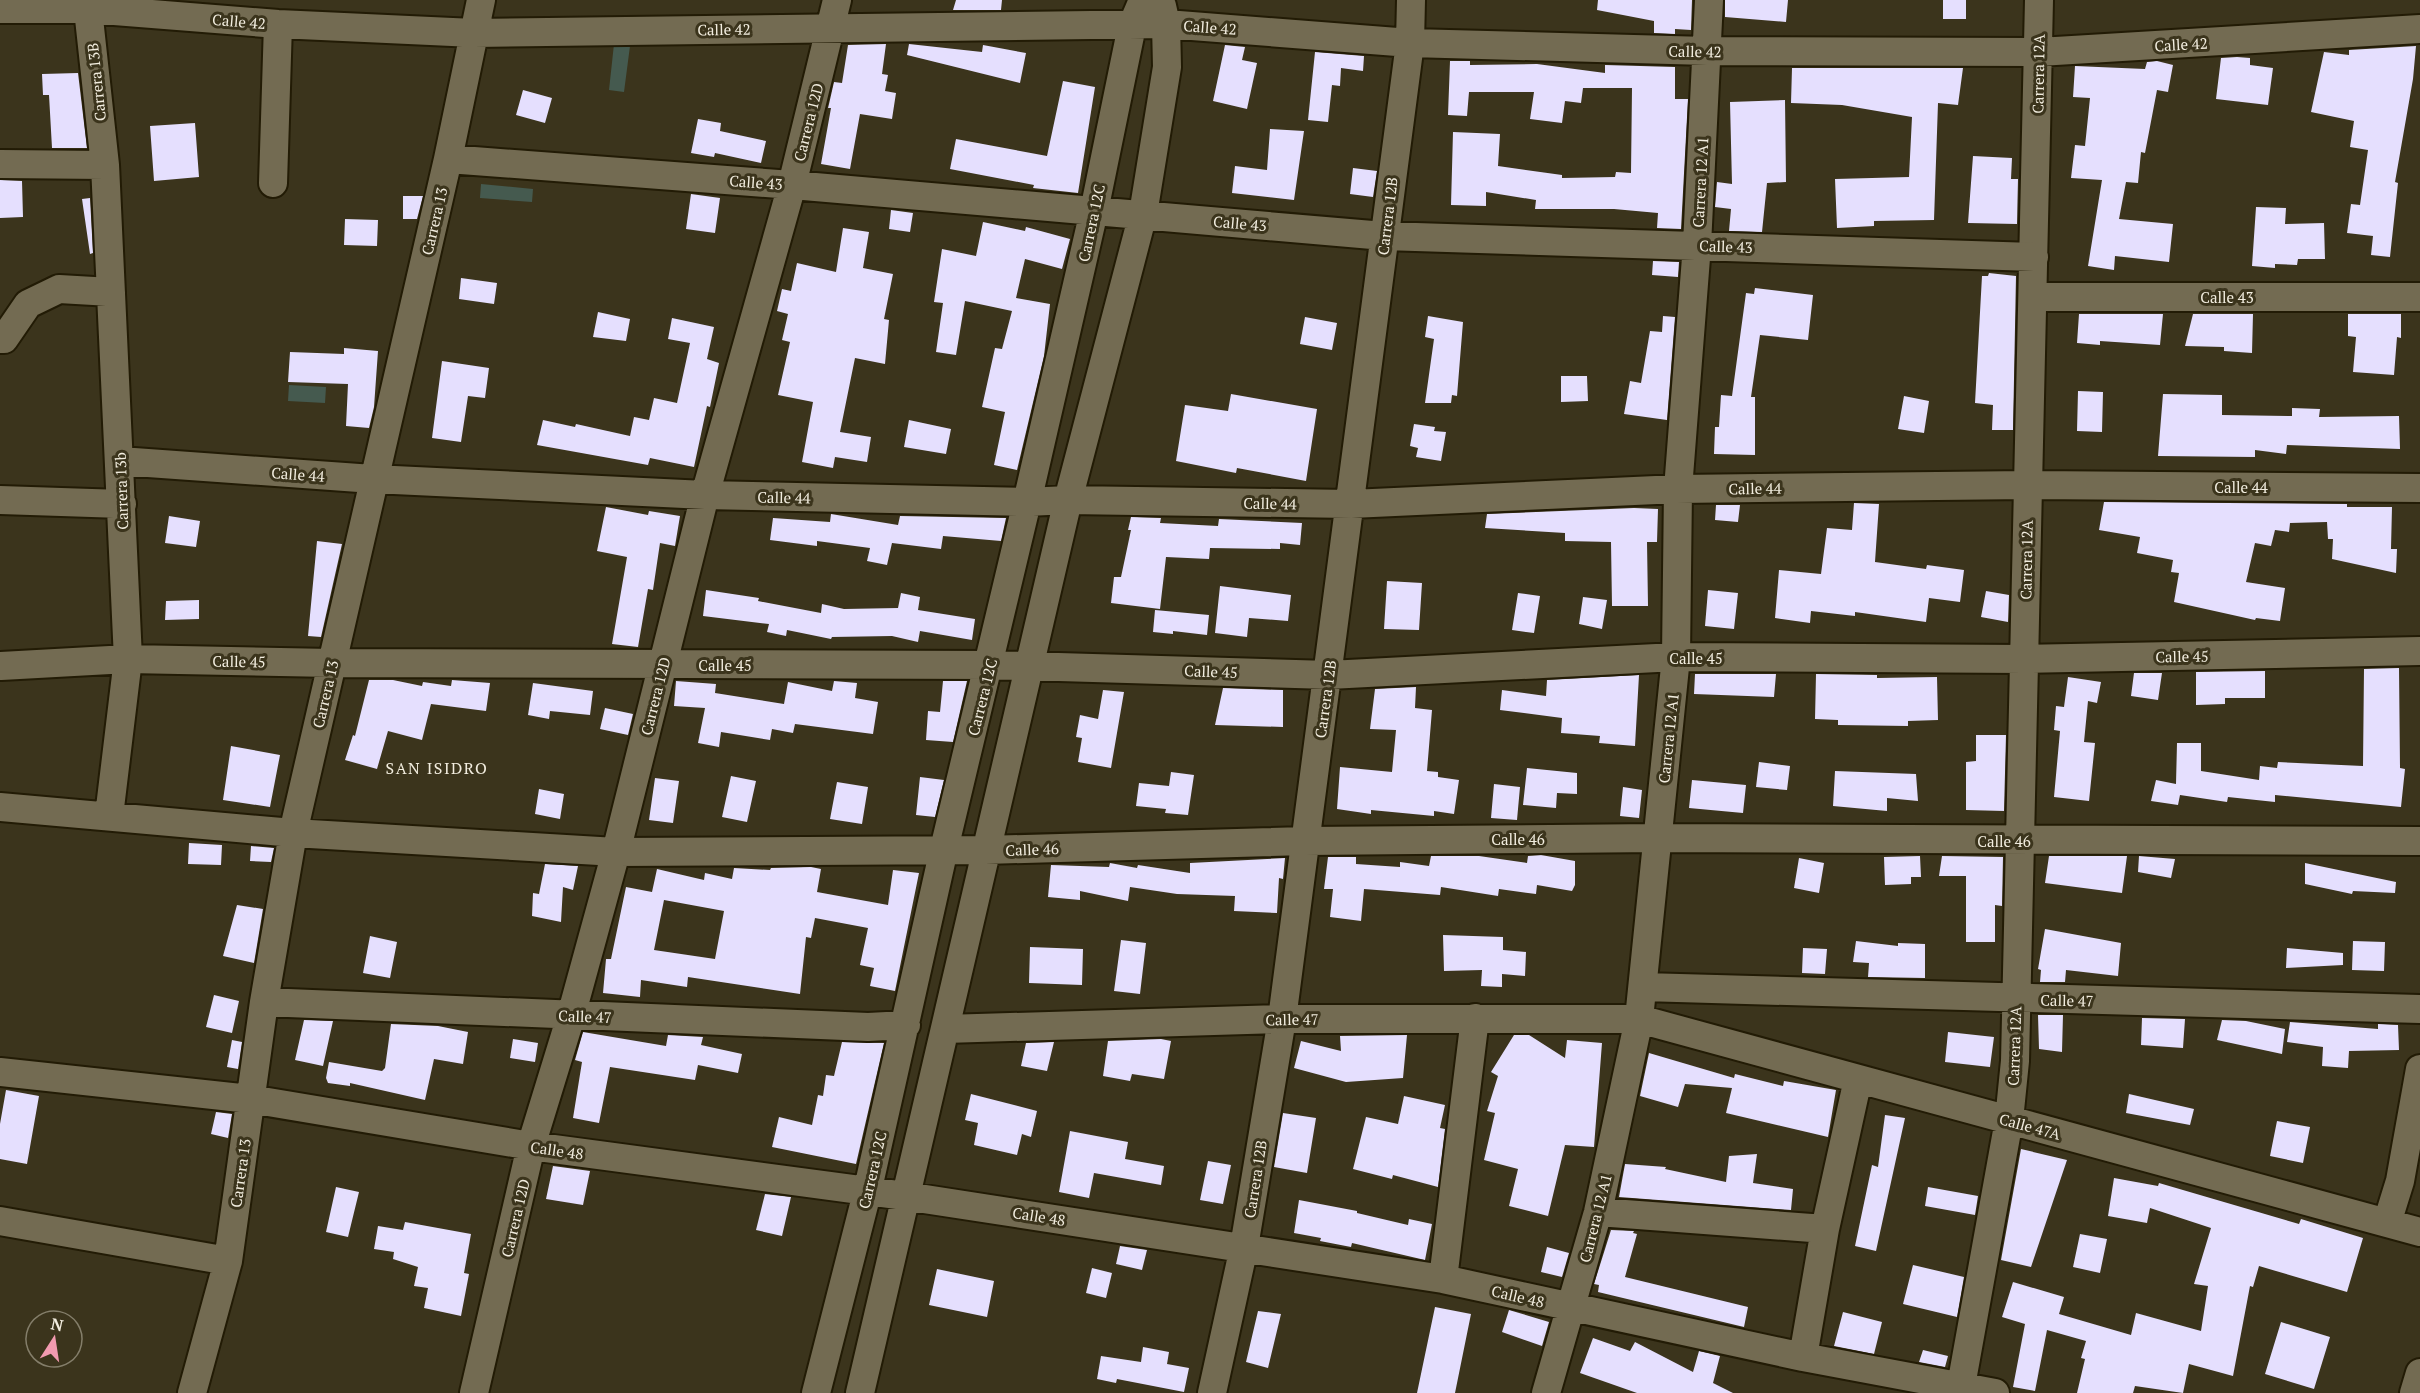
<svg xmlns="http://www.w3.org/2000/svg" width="2420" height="1393" font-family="'PT Serif',serif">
  <rect width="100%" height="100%" fill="#3b341c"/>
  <path fill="#455a4f" d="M614,44L630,46L624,92L609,90Z
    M481,184L533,189L532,202L480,198Z
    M289,385L326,387L325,403L288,401Z"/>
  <path fill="#e5dffe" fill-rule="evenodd" d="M956,0H1002L1001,10H953Z
    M1598,0H1692L1691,30L1675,29V34L1654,33V21L1597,10Z
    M1725,0H1788L1786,22L1725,17Z
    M1943,0H1966V19H1943Z
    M886,44L882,74L888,75L885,91L896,93L892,119L860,114L850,169L821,164L831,108H828L829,104L834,82L842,83L848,45Z
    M909,44L982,52L983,45L1026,53L1020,83L907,55Z
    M1225,45L1245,47L1242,60L1257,63L1247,109L1213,101Z
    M2416,46L2413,79L2395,182L2398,183L2390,257L2371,255L2373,236L2347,233L2351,204L2360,205L2368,150L2350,147L2354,121L2311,112L2324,52L2349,55V50Z
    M1315,52L1364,56L1363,71L1341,68L1340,86L1332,85L1328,122L1308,120Z
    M2237,57L2250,58V65L2273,68L2268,105L2216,99L2221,58Z
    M1450,61H1470V65L1537,64L1605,73V65L1675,67V99H1688L1681,229L1657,228L1658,213L1614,209H1535L1536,200L1486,192V206L1451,205L1453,132L1500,134L1498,166L1562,175V178L1615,177L1616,172L1631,173L1632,88H1583L1581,103L1565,101L1562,123L1530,119L1534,92H1469L1467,116L1448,115Z
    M2157,61L2173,65L2168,92L2157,90L2145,153L2141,152L2138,183L2126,182L2119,219L2173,224L2169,262L2115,256L2114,270L2088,266L2102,180L2071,178L2075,145L2085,146L2090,98L2073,97L2075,66L2145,69L2147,62Z
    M1792,68H1963L1958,105L1938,103L1934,220L1874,221V226L1837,228L1835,179L1909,177L1912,117L1842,105L1791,103Z
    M78,73L87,148H52L49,95H43L42,74Z
    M1063,81L1095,87L1078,193L1033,188L1034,185L950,169L956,139L1047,156Z
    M523,90L552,98L545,123L516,115Z
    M1785,100L1786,182L1767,183L1762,232L1729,231L1731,209L1715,207L1717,182L1732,184L1730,102Z
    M698,119L721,123L720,131L766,141L761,163L715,153L714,157L691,153Z
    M195,123L199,177L154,181L150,126Z
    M1270,129L1304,131L1294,200L1232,193L1235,166L1267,170Z
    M1973,156L2012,158L2011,179H2018L2017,224L1968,223Z
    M1353,168L1377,171L1373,197L1350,194Z
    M0,180L22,181L23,217L0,218Z
    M691,194L720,198L715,233L686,229Z
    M403,196H423L417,219H403Z
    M90,198L93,253L90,254L82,199Z
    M2256,207L2286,208L2285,224L2324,223L2325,259H2298L2297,265L2275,264V268L2252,266Z
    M891,210L913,213L910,232L889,229Z
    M345,219L378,220L377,246L344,245Z
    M983,222L1025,231L1026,227L1070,239L1062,269L1025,259L1016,298L1050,304L1044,356L1017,470L994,465L1005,412L982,407L995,348L1002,349L1012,311L965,301L956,355L936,352L943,303L934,302L942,249L976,256Z
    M843,228L869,232L863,268L893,274L884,319L889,320L885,364L855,358L840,432L871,437L867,462L835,457L833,468L802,462L813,402L778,395L790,342L782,340L788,314L777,311L782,289L791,291L797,263L836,272Z
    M1653,261L1679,262L1678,277L1652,275Z
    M1989,273L2016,276L2013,430H1992L1993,405L1975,403L1982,276H1988Z
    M461,278L497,283L494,304L459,299Z
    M1755,288L1813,295L1808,340L1760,335L1751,397H1755V455L1714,454L1715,427H1719L1721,395L1732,396L1746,293L1754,294Z
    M598,312L630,319L626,341L593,337Z
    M2079,314H2163L2160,345L2100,341V345L2077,343Z
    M2193,314H2253L2252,353L2224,351V347L2185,346Z
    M2348,314H2401V338L2397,337L2394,375L2353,372L2356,337L2348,336Z
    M1428,316L1463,322L1457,396L1452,395L1451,403H1425L1434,339L1425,337Z
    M1663,316L1675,317L1667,420L1624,414L1630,381L1641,383L1650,331L1662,332Z
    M1305,317L1337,323L1332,350L1300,344Z
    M672,318L714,327L707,359L719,363L710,407L707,406L694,467L650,458L648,465L537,445L543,420L575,427L576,424L630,436L634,417L649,420L654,398L677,403L690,343L668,339Z
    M344,348L378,351L374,407L369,428L346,426L348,384L288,382L290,352L344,354Z
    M442,361L489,368L485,398L468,396L461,442L432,438Z
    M1561,376H1587L1588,401L1561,402Z
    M2078,391L2103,392L2102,432L2077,431Z
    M1231,394L1317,409L1306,481L1237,468L1236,473L1176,461L1185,405L1228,411Z
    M2163,394L2222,395V415L2292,416V408L2320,409L2319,417L2399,416L2400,449L2287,445L2286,454L2255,450V457L2158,456Z
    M1904,396L1929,401L1924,433L1898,429Z
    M909,420L951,429L946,454L904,447Z
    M1414,424L1435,427L1434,431L1446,432L1441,461L1416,457L1418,448L1410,446Z
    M2104,502L2347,504V507H2392L2391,549H2397L2396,573L2332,559L2333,539H2328L2327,522L2290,523L2289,532L2275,530L2271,546L2255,543L2246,582L2285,588L2280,621L2256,618L2255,620L2174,602L2179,573L2171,572L2173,560L2137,553L2140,537L2099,530Z
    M1854,503L1879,504L1875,562L1926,569L1927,565L1964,570L1960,602L1929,598L1926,622L1855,612V616L1811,611L1810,623L1775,618L1779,570L1821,574L1827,528L1852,530Z
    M1716,505H1740L1738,522L1715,520Z
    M606,507L648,515L649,511L680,516L675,546L660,543L653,590L648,589L638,647L612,644L627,557L597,551Z
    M1634,508L1658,509L1657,542H1647L1648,606H1612L1611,542L1565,541V533L1485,528L1487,514Z
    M831,514L898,525L900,516L1006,518L1001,541L943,536L941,549L892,543L887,565L867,561L870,548L817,541V546L770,540L773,518L830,522Z
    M169,516L200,521L196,547L165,543Z
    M1131,517L1161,518L1160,523L1218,526L1219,519L1302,523L1300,545L1280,543V549L1210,548L1209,559L1166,557L1160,609L1111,603L1114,577H1121L1131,530H1128Z
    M317,541L342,544L321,637L308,636Z
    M1387,581L1422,583L1419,630L1384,629Z
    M1220,586L1291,595L1288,621L1249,618L1247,637L1215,633Z
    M706,590L759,598L758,601L821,613L822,604L844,609L898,608L901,593L920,597L918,610L975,619L972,640L920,631L918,642L892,636L832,637L831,639L787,630L786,636L767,632L769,624L703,616Z
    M1708,590L1738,593L1734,629L1705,626Z
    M1986,591L2009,595L2008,622L1981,617Z
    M1518,593L1540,596L1534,633L1512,630Z
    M1583,597L1607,600L1602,629L1579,624Z
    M199,600V619L165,620L166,601Z
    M1155,610L1209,615L1207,635L1173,631V634L1153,632Z
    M2399,668L2400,768L2405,769L2401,807L2275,795V802L2228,797L2227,802L2180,795L2178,805L2151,801L2156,780L2176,784L2177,743H2201V771L2259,780L2260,766L2277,768L2278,762L2363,766L2364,669Z
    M2265,671V698H2225V704L2196,705V672Z
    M2134,673H2162L2158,700L2131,696Z
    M1695,674H1776L1774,697L1694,694Z
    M1816,674L1877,675V678L1937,677L1938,720L1908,721V726L1838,725V720L1815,719Z
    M1639,675L1635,746L1599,743L1600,736L1561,733L1562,718L1500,710L1502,690L1546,696L1547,680Z
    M2068,677L2101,682L2097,703L2088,701L2084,742L2095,743L2089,801L2054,797L2060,731L2054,730L2056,706L2064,707Z
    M369,680H393L422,686L423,682L451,686L452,680L490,683L486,711L431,704L422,740L388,731L377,769L345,760L353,735L355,736Z
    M676,681L716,684L715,693L784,704L788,682L832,691L834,681L857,683L855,698L878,702L873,734L795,724L793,733L772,729L770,740L721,732L719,747L698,743L705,708L674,706Z
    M943,681H967L953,742L926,740L928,711L940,712Z
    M533,683L593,691L590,715L550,711L549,719L528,715Z
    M1416,687L1415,708L1432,710L1427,771L1438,772V777L1459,780L1454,814L1434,811V816L1371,810V814L1337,809L1340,767L1392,772L1396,730L1370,729L1375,689Z
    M1223,688L1283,690V727L1215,725Z
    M1103,690L1124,692L1111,768L1078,762L1082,738L1076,737L1080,715L1098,719Z
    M605,708L633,714L628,735L600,729Z
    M1976,735H2006L2004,811L1966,810V762L1976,761Z
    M231,746L280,755L270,807L223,800Z
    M1759,762L1790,766L1787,790L1756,787Z
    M1527,768L1577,773V794L1557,793L1556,808L1523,805Z
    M1835,771L1916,774L1918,801L1887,798V811L1833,806Z
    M1171,772L1194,775L1188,815L1165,813L1166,809L1136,806L1139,783L1169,786Z
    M731,776L756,781L747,822L722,817Z
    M920,777L944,780L935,817L916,815Z
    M655,778L679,781L673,823L649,820Z
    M1692,780L1746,785L1743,813L1689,808Z
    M837,782L868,787L862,824L830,819Z
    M1494,784L1520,787L1517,820L1491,818Z
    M1623,787L1642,790L1639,818L1620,816Z
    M539,789L564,794L560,819L535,814Z
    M189,843L222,845L221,865L188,864Z
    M251,846L274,848L271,862L250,861Z
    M1541,855L1575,861V885L1572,891L1537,885L1536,894L1499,889L1498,896L1441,887L1440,895L1364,889L1361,921L1330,917L1333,889H1324L1328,857H1356V864L1400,867V862L1429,866L1431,856H1479L1527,863L1528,856Z
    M1920,856L1921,877H1911V884L1885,885L1884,857Z
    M1942,856L2003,857L2002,906L1995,905V942H1966V876H1939Z
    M2049,856H2127L2122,893L2045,883Z
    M2139,856L2175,859L2171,878L2138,872Z
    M1285,858L1283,879L1279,878L1277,913L1234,911L1235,896L1177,894L1130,887L1128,901L1080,891V900L1048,897L1051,865L1109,867L1110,863L1137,868L1138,865L1190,873V863Z
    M1799,858L1824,863L1819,893L1794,888Z
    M2305,863L2396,882L2395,893L2353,891L2352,894L2305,884Z
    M545,864L578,866L573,890L563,887L561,922L532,916L533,893L539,894Z
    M811,867L821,869L817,892L888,905L893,870L919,873L895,991L870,986L874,968L860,965L868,928L815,918L811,938L806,937L800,994L688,977L687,987L641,980L640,997L603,993L606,959H611L626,887L652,892L657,869L704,880L705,873L732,879L734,868L770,870L771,868ZM664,900L724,911L715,959L654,950Z
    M237,905L263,909L254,963L223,956Z
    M2045,929L2121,943L2118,976L2066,970L2065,982H2040L2041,970L2038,969Z
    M1443,935L1503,937V950L1526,952L1525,976L1502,974V987L1481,986L1482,970L1444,971Z
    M370,936L397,942L390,978L363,973Z
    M1121,940L1146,943L1140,994L1114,991Z
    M1856,941L1898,946V943L1925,944V978L1868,977L1869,963L1853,962Z
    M2353,941L2385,942L2384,971L2352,970Z
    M1030,947L1083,949L1082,985L1029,983Z
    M1803,948L1827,949L1825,974L1802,973Z
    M2287,948L2343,953V965L2286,968Z
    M214,995L239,1001L232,1033L206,1027Z
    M2038,1015H2063L2062,1052L2039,1049Z
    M2142,1018L2185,1019L2183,1048L2141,1045Z
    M304,1020L333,1021L323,1066L295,1060Z
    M2222,1020L2246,1021L2285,1029L2282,1054L2217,1040Z
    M2290,1022L2378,1029V1024L2398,1025L2399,1050L2349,1051L2348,1068L2322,1066L2323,1047L2287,1042Z
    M391,1024L438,1026L468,1032L463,1064L434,1059L425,1100L350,1083V1086L328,1083L326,1078L329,1062L382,1071L385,1068Z
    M583,1032L666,1046L668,1035L703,1037L701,1045L742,1054L738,1073L698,1065L695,1080L610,1067L599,1123L573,1118L582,1062L575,1060Z
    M1948,1032L1994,1037L1990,1067L1945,1062Z
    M1407,1035L1403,1078L1346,1082L1294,1068L1301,1041L1341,1051L1340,1036Z
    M1514,1035H1529L1565,1058L1567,1040L1602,1043L1594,1147L1565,1145L1548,1216L1509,1206L1518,1169L1484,1160L1495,1113L1487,1111L1498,1076L1491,1072Z
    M513,1039L538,1043L535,1062L510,1058Z
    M1161,1039L1171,1041L1164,1079L1132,1074L1130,1081L1103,1076L1108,1041Z
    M232,1040L242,1042L238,1069L227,1067Z
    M842,1042L884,1043L856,1164L772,1147L779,1117L812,1125L818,1095L823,1096L826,1075L834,1076Z
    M1054,1042L1047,1071L1021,1066L1026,1043Z
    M1649,1053L1734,1078L1735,1074L1783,1086L1784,1081L1836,1090L1828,1137L1726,1113L1732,1088L1685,1084L1678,1107L1640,1096Z
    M6,1090L39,1096L27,1164L0,1159V1124Z
    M971,1094L1037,1111L1031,1137L1022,1134L1017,1155L974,1145L978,1123L965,1120Z
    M2129,1094L2194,1109L2190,1125L2126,1113Z
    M1404,1096L1445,1105L1440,1128L1445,1129L1438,1187L1393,1175L1392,1179L1353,1169L1366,1117L1398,1124Z
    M216,1112L232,1114L228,1138L211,1134Z
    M1283,1113L1316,1118L1307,1173L1274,1167Z
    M1885,1115L1905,1118L1876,1251L1855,1246L1872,1165L1878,1167Z
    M2277,1121L2310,1127L2303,1163L2270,1156Z
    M1070,1131L1128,1142L1125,1159L1164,1166L1161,1185L1094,1173L1089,1198L1059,1192Z
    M2021,1149L2067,1160L2031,1267L2001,1260Z
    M1757,1154L1753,1183L1793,1189L1791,1210L1619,1197L1625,1164L1666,1167L1665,1169L1726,1182L1729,1156Z
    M1208,1161L1231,1165L1223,1204L1200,1200Z
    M553,1166L590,1171L583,1205L546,1199Z
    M2114,1178L2158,1186L2159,1183L2299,1224L2301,1219L2363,1238L2347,1292L2259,1266L2253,1287L2250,1286L2233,1376L2189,1364L2183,1393L2135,1386L2133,1393H2077L2085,1359L2081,1358L2086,1341L2047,1330L2035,1391L2013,1387L2025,1324L2002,1317L2013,1282L2064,1297L2059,1314L2131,1335L2136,1313L2201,1331L2208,1286L2194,1284L2211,1228L2150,1208L2147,1223L2108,1216Z
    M336,1187L359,1192L348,1237L326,1232Z
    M1928,1187L1978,1196L1975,1215L1925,1206Z
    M765,1194L791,1197L782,1236L756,1230Z
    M1299,1200L1357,1211V1213L1408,1225L1409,1219L1432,1224L1425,1260L1352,1243L1351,1247L1320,1241L1321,1238L1294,1233Z
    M405,1222L471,1234L464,1273L469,1274L461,1316L424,1308L428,1288L414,1286L418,1267L393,1259L394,1252L374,1249L378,1226L403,1230Z
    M1611,1230L1634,1231L1633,1233L1637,1234L1625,1277L1748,1307L1744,1327L1598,1292L1599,1285L1594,1284Z
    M2080,1234L2107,1239L2100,1273L2073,1267Z
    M1120,1246L1147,1250L1142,1270L1116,1264Z
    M1547,1247L1569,1253L1562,1277L1541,1272Z
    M1913,1265L1964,1277L1957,1317L1903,1304Z
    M1092,1268L1112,1273L1106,1298L1086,1293Z
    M937,1269L994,1281L987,1317L929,1305Z
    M1435,1307L1471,1314L1455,1393H1417Z
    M1509,1310L1549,1322L1542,1346L1502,1332Z
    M1258,1311L1281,1314L1268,1368L1246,1362Z
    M1843,1312L1882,1322L1874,1354L1834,1346Z
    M2281,1322L2330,1337L2314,1389L2265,1374Z
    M1593,1338L1630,1351L1635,1342L1693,1372L1699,1351L1720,1356L1713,1383L1733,1393H1637L1580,1373Z
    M1143,1347L1169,1352L1167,1364L1189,1368L1184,1392L1117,1379L1116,1383L1097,1379L1101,1356L1141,1362Z
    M1923,1350L1948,1356L1945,1367L1919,1362Z"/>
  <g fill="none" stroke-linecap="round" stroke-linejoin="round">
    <g stroke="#221b05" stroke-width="32">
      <path id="minor" d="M87,0L105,165L128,659L109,816
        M0,9H89L278,24L474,33L1166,24L1410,43L1707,51L2039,52L2420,29
        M448,159L792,185L1384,236L2034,257
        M0,164L105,165
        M273,183L278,24
        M2033,297H2420
        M0,339H4L28,304L59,289L111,292
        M120,461L373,479L705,495L1027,502L1068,500L1351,504L1678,489L2028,485L2420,488
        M0,500L122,504
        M1,666L128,659L332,663L989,665L1329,675L1676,657L2024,659L2420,651
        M0,807L293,833L616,852L985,850L1306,841L1658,838L2420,841
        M1643,987L2420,1009
        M264,1002L868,1027L906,1025
        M945,1029L1282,1019H1639L2420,1232
        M0,1072L250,1099L531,1146L905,1196L1443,1279L1803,1357L1995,1393
        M1598,1212L1825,1229
        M0,1221L228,1261
        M2387,1223L2400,1181L2420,1069
        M1443,1279L1475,1018
        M1803,1357L1825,1229L1858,1079
        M1961,1386L2009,1120L2015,1061L2039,0
        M192,1393L228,1261L264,1002L293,833L448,159L481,0
        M474,1393L531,1146L571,1016L616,852L705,495L792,185L837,0
        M816,1393L867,1193L944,849L1027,502L1094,211L1132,26L1143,0
        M860,1393L1068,500L1143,214L1167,67L1166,24L1162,6
        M1212,1393L1244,1247L1282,1019L1410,43L1411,0
        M1546,1393L1598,1212L1639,1019L1676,657L1678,489L1697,245L1709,0
        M2414,1393L2420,1373"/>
    </g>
    <use href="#minor" stroke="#736b52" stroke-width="28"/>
  </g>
  <g text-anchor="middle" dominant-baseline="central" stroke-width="6" stroke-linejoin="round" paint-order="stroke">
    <g font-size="15" fill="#f2eddf" stroke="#3b341c">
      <text transform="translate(239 21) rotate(5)">Calle 42</text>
      <text transform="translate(1210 27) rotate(4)">Calle 42</text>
      <text transform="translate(724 29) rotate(-1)">Calle 42</text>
      <text transform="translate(2181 44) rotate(-3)">Calle 42</text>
      <text transform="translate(1695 51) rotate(1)">Calle 42</text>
      <text transform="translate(2038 74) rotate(-89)">Carrera 12A</text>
      <text transform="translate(96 82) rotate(-96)">Carrera 13B</text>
      <text transform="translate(808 122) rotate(-76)">Carrera 12D</text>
      <text transform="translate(756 182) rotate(4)">Calle 43</text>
      <text transform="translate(1700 182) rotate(-87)">Carrera 12 A1</text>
      <text transform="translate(1387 216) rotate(-83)">Carrera 12B</text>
      <text transform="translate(434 221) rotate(-77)">Carrera 13</text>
      <text transform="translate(1091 223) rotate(-78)">Carrera 12C</text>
      <text transform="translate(1240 223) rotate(5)">Calle 43</text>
      <text transform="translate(1726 246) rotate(2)">Calle 43</text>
      <text x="2227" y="297">Calle 43</text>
      <text transform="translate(298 474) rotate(4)">Calle 44</text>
      <text x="2241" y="487">Calle 44</text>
      <text transform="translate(1755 488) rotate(-1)">Calle 44</text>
      <text transform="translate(121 491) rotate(-92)">Carrera 13b</text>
      <text transform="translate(784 497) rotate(1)">Calle 44</text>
      <text transform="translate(1270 503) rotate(1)">Calle 44</text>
      <text transform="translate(2026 560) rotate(-89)">Carrera 12A</text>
      <text transform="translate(2182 656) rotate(-1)">Calle 45</text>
      <text x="1696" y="658">Calle 45</text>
      <text transform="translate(239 661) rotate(1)">Calle 45</text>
      <text x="725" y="665">Calle 45</text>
      <text transform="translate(1211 671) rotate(2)">Calle 45</text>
      <text transform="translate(325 694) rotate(-77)">Carrera 13</text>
      <text transform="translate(655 696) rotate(-76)">Carrera 12D</text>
      <text transform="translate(982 697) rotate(-76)">Carrera 12C</text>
      <text transform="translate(1325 699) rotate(-82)">Carrera 12B</text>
      <text transform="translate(1668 738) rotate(-84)">Carrera 12 A1</text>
      <text x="1518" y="839">Calle 46</text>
      <text x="2004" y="841">Calle 46</text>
      <text transform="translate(1032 849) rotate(-2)">Calle 46</text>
      <text transform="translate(2067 1000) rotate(1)">Calle 47</text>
      <text transform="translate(585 1016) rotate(2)">Calle 47</text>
      <text transform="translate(1292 1019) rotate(-1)">Calle 47</text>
      <text transform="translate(2014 1046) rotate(-88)">Carrera 12A</text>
      <text transform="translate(2030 1126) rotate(15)">Calle 47A</text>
      <text transform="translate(557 1150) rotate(8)">Calle 48</text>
      <text transform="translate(872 1170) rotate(-77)">Carrera 12C</text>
      <text transform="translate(240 1173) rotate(-82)">Carrera 13</text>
      <text transform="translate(1255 1179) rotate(-81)">Carrera 12B</text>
      <text transform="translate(1039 1216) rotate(9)">Calle 48</text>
      <text transform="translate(515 1218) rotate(-77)">Carrera 12D</text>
      <text transform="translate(1595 1218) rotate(-76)">Carrera 12 A1</text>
      <text transform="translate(1518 1296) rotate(13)">Calle 48</text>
    </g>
    <g font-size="16" letter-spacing="1.5" fill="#f2eddf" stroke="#3b341c">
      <text x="437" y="768">SAN ISIDRO</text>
    </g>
  </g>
  <g transform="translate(54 1339) rotate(12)"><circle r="28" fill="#3b341c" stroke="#847e6a" stroke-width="1.5"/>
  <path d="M0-4.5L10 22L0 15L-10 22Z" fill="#f29ab0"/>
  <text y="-9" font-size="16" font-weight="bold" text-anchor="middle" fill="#f2eddf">N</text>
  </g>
</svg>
